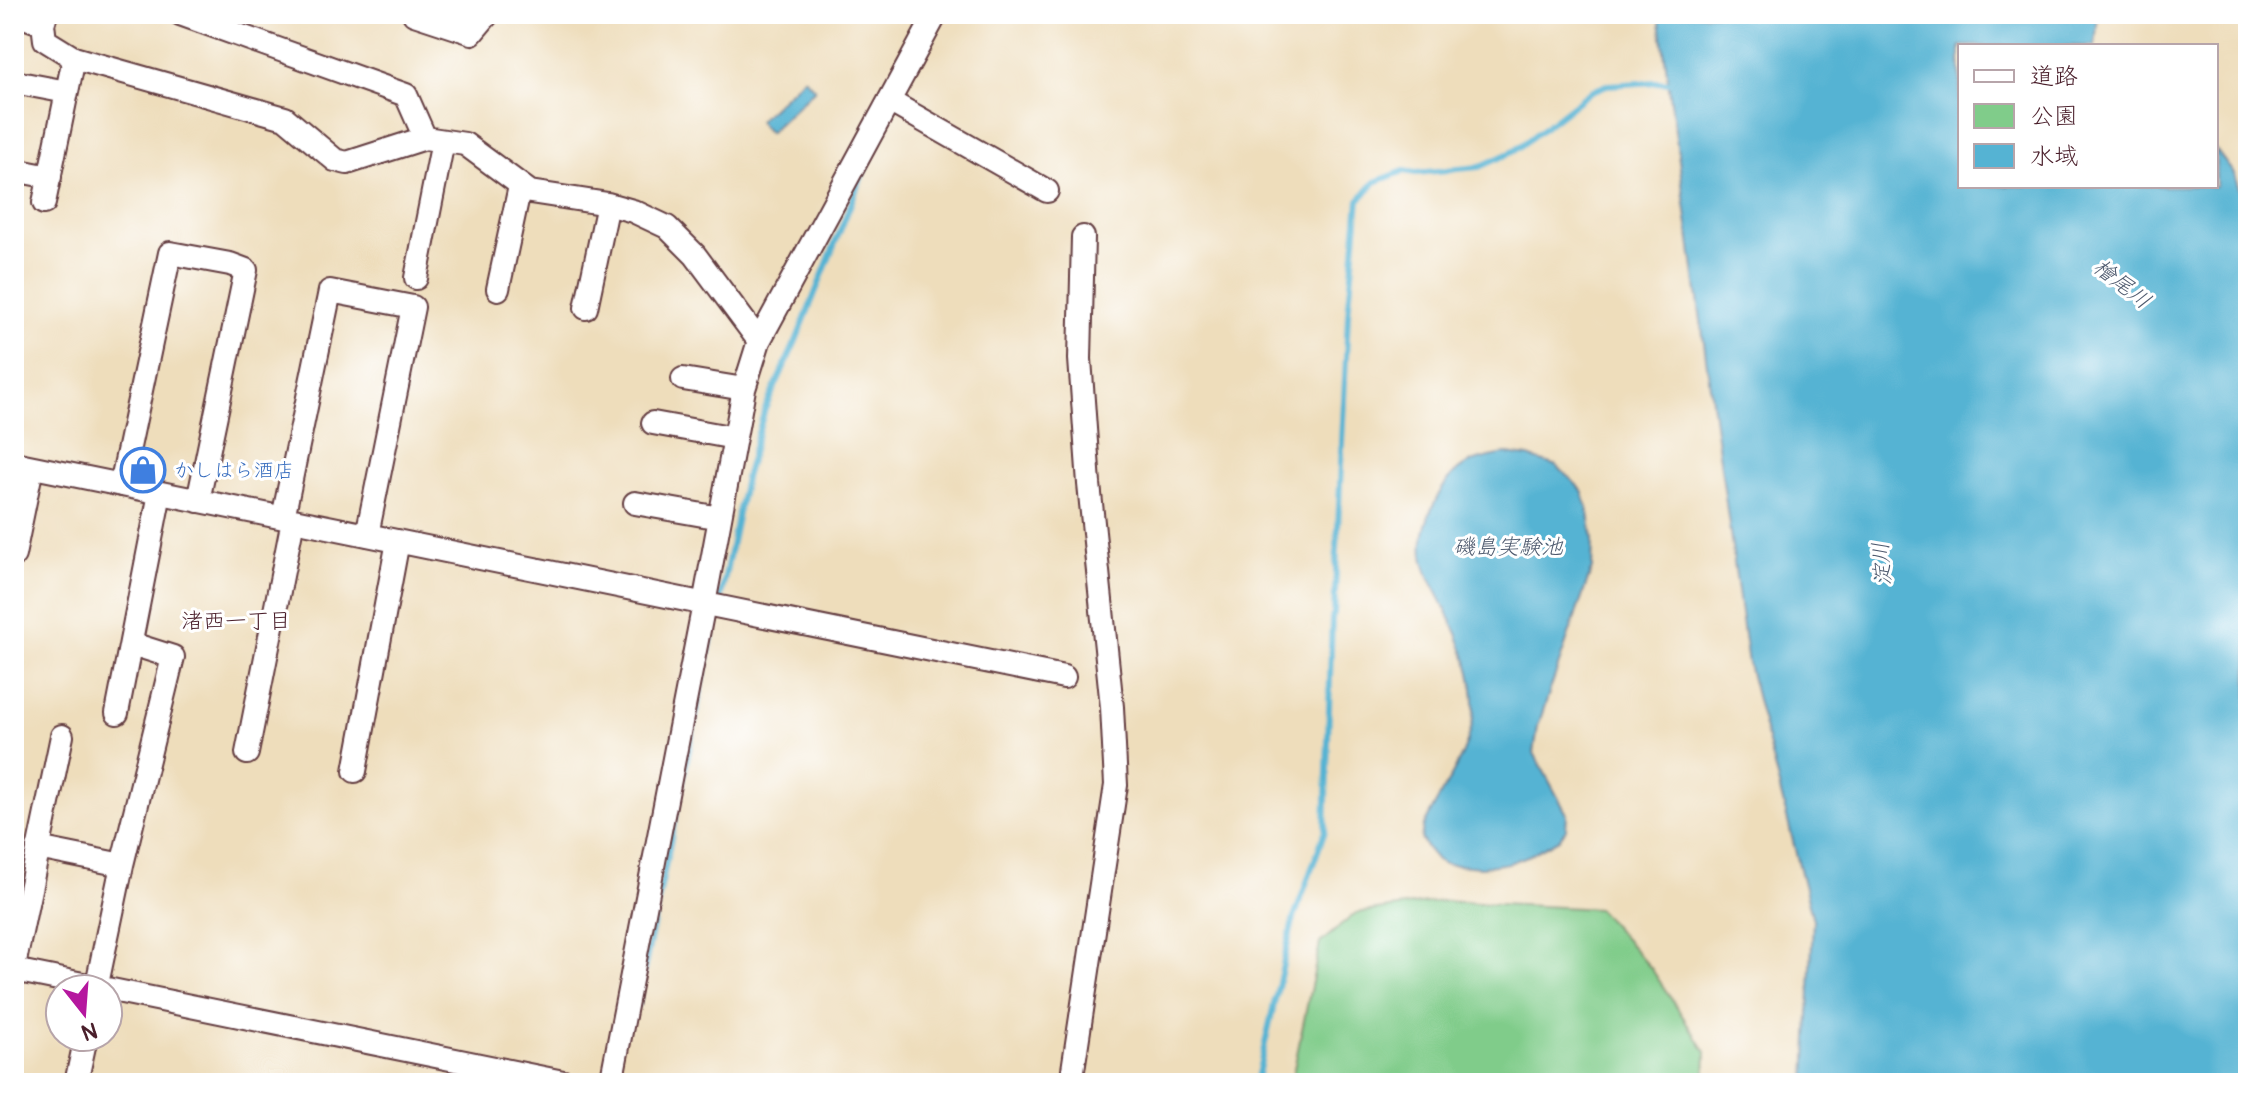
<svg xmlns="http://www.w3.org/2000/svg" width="2262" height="1097" font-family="Pangolin,'Klee One',sans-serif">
  <rect width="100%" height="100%" fill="#fff"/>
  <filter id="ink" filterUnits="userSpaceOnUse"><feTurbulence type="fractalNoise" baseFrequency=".0125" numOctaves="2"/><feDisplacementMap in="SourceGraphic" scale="16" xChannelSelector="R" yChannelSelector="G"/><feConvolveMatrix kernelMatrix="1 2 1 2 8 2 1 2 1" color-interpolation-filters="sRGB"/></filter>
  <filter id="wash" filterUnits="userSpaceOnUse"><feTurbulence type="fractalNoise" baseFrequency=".006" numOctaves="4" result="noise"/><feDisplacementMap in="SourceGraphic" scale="32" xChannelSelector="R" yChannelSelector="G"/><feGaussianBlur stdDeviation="1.8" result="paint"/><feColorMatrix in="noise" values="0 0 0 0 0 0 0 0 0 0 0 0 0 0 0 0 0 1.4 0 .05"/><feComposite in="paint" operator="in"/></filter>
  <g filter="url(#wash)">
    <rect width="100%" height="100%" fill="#edb"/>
    <path fill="#80cc8a" stroke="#65765a" stroke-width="2" d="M1441,901L1598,909L1651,968L1706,1052L1705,1083H1291L1320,943L1356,913Z"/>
    <path fill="#55b3d3" stroke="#50697f" stroke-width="2" d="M1659,14H2098L2095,46H1960V186H2216V150L2234,174L2248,215V1083H1806L1813,920L1748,664Z
      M804,78L815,89L769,133L758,121Z
      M1507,454L1528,457L1557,466L1582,490L1589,513L1593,539L1592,568L1549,693L1538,726L1534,753L1567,814L1566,829L1559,839L1530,855L1509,863L1481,867L1444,864L1437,860L1426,847L1421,838L1423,828C1440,791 1471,753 1474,711C1476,675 1460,637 1444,606C1437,591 1427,577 1424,561C1419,540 1428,515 1438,496C1455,464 1472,459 1507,454Z"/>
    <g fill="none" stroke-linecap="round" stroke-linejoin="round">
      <path stroke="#55b3d3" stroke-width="6" d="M720,601L745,478L765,409L796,341L866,166
        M637,1005L717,612
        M1256,1083L1293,921L1325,831L1332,618L1334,613L1348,315L1359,200L1375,182L1404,171L1416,173L1479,167L1514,151L1590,92L1607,85L1657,82L1673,83"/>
    </g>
  </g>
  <g filter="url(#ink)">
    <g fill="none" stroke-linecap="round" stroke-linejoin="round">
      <g stroke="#633c41" stroke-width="26">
        <path id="street" d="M16,14L43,24
          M46,14L43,24L45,40L74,58L285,118L335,160L347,163L425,138L465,144L530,192L608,204L633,211L667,227L695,255L759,341
          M180,14L406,95L425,138
          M414,14L472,33L488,14
          M14,82L67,92
          M889,101L1047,191
          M14,170L50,177
          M44,203L74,58
          M416,278L443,141
          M498,289L520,186
          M586,308L608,204
          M683,379L744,389
          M653,423L735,438
          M14,463L1064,677
          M121,485L170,253L230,264L246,270L198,501
          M635,503L720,518
          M283,518L330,291L413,307L367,535
          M14,555L32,467
          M117,713L160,493
          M247,753L293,520
          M355,771L398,541
          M38,848L122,865
          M14,966L62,736
          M14,970L568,1083
          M96,989L122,865L173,657L132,644
          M76,1083L86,1037
          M611,1083L704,604L744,389L759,341L936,14
          M1071,1083L1116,785L1112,707L1089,484L1080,359L1083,237"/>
      </g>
      <use href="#street" stroke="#fff" stroke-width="22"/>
    </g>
  </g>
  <defs>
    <g id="shop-ring" transform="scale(2.3)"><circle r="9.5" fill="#fff" stroke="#3f7fe0" stroke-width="1.5"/><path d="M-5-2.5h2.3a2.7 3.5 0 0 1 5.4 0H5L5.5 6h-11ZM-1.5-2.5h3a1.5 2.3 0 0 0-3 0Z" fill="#3f7fe0"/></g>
  </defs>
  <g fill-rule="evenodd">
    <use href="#shop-ring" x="143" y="470"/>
  </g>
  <g text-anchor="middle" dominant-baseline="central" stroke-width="6" stroke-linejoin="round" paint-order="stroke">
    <g font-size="20" fill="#366cbe" stroke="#fff" text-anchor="start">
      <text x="174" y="470">かしはら酒店</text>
    </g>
    <g font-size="22" font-style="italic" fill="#4e5a6e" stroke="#fff">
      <text transform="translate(2122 284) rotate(38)">檜尾川</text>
      <text x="1508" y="547">磯島実験池</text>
      <text transform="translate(1882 564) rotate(-94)">淀川</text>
    </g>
    <g font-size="22" fill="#4a1f2b" stroke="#fff">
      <text x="236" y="621">渚西一丁目</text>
    </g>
  </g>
  <rect width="2262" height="1097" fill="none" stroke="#fff" stroke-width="48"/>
  <rect x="1958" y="44" width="260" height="144" fill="#ffffff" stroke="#b7a5aa" stroke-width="2"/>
  <rect x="1974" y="70" width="40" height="12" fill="#ffffff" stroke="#b7a5aa" stroke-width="2"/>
  <text x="2030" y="84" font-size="24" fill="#4a1f2b">道路</text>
  <rect x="1974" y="104" width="40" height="24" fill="#80cc8a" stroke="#b7a5aa" stroke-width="2"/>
  <text x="2030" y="124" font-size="24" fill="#4a1f2b">公園</text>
  <rect x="1974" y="144" width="40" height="24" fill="#55b3d3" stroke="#b7a5aa" stroke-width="2"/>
  <text x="2030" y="164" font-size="24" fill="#4a1f2b">水域</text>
  <g transform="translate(84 1013) rotate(163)"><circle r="38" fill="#ffffff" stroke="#b7a5aa" stroke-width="2"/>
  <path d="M0-6L14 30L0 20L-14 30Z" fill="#b5179e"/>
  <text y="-12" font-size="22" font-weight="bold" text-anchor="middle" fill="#4a1f2b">N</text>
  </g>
</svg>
